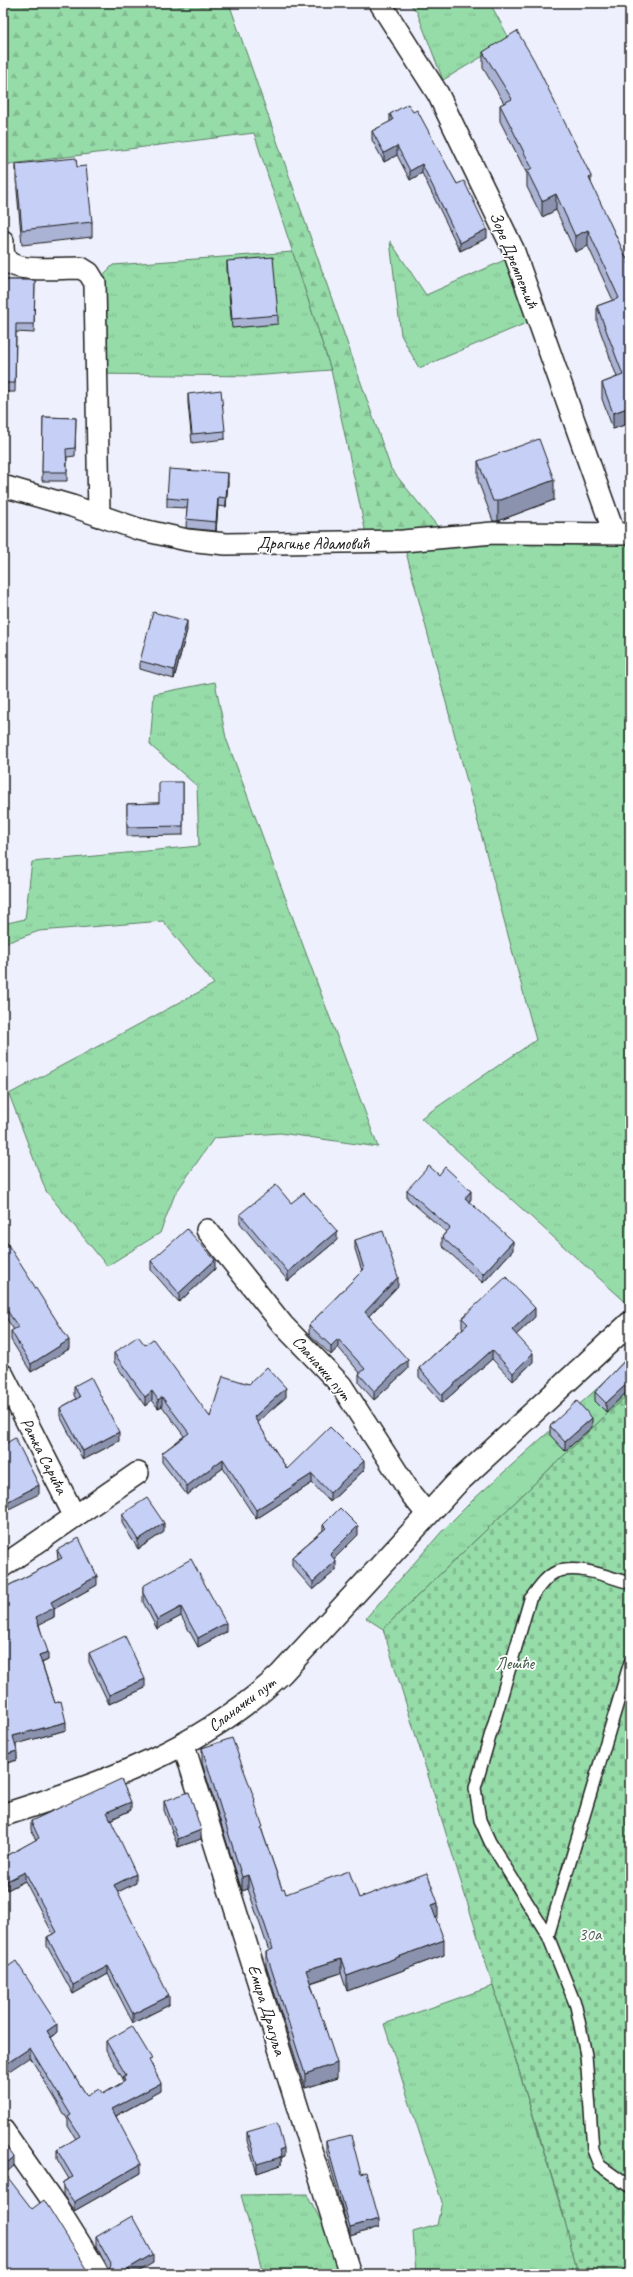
<svg xmlns="http://www.w3.org/2000/svg" width="633" height="2277" font-family="Caveat,sans-serif">
  <defs>
    <pattern id="grass-tufts" width="24" height="20" patternUnits="userSpaceOnUse"><rect width="24" height="20" fill="#96dca9"/><path d="M3 7l-1-3M5 7V3M7 7l1-3M15 17l-1-3M17 17v-4M19 17l1-3" fill="none" stroke="#81bc91"/></pattern>
    <pattern id="forest-firs" width="22" height="20" patternUnits="userSpaceOnUse"><rect width="22" height="20" fill="#96dca9"/><path d="M5 1l3.5 6h-7zM16 11l3.5 6h-7z" fill="#81bc91"/></pattern>
    <pattern id="cemetery-stones" width="16" height="16" patternUnits="userSpaceOnUse"><rect width="16" height="16" fill="#96dca9"/><path d="M2 7V4a2 2 0 0 1 4 0v3zM10 15v-3a2 2 0 0 1 4 0v3z" fill="#81bc91"/></pattern>
  </defs>
  <rect width="100%" height="100%" fill="#eef1fd"/>
  <filter id="ink" filterUnits="userSpaceOnUse"><feTurbulence type="fractalNoise" baseFrequency=".025" numOctaves="2"/><feDisplacementMap in="SourceGraphic" scale="8" xChannelSelector="R" yChannelSelector="G"/><feConvolveMatrix kernelMatrix="1 2 1 2 8 2 1 2 1" color-interpolation-filters="sRGB"/></filter>
  <g filter="url(#ink)">
    <path fill="url(#grass-tufts)" stroke="#597c62" d="M409,3H490L510,40L443,80L417,12Z
      M390,241L426,295L507,259L529,322L419,368L401,335Z
      M293,252L331,370L252,376L95,374V283L113,265Z
      M630,534V1306L421,1118L536,1040L403,541Z
      M215,682L226,738L378,1147L280,1133L214,1138L175,1194L160,1233L107,1266L46,1191L9,1094L214,984L163,921L39,931L3,944V924L25,919L32,862L199,846L197,786L150,745L154,694Z
      M630,1359V1392L383,1629L366,1618L444,1529L474,1499Z
      M493,1986L567,2228L578,2274H416L413,2232L437,2225L442,2202L384,2024Z
      M307,2194L348,2274H263L241,2195Z"/>
    <path fill="url(#forest-firs)" stroke="#597c62" d="M3,3H229L391,469L447,538L368,543L331,370L254,133L3,165Z"/>
    <path fill="url(#cemetery-stones)" stroke="#597c62" d="M630,1392V2274H578L563,2213L383,1629Z"/>
    <g fill="none" stroke-linecap="round" stroke-linejoin="round">
      <g stroke="#1c1c1c" stroke-width="14">
        <path id="lane" d="M630,1583C608,1577 578,1564 556,1572C546,1576 537,1590 530,1599L475,1788L480,1820L490,1842L548,1936L576,2006L586,2055L593,2150L599,2165L630,2187
          M548,1936L630,1662"/>
      </g>
      <g stroke="#1c1c1c" stroke-width="24">
        <path id="street" d="M380,3L438,94L513,249L614,533
          M3,241C3,248 2,258 10,263C22,272 65,268 81,268L89,273L95,283L99,516
          M3,486L72,506L138,529L187,540L226,544L403,541L493,533L630,534
          M207,1230L283,1325L341,1385L411,1494L427,1514
          M3,1375L74,1515
          M3,1566L138,1473
          M184,1746L350,2274
          M3,2130L59,2210L99,2274"/>
      </g>
      <g stroke="#1c1c1c" stroke-width="25">
        <path id="secondary" d="M3,1815C106,1782 200,1750 281,1674L456,1484L630,1323"/>
      </g>
      <use href="#lane" stroke="#fff" stroke-width="11"/>
      <use href="#street" stroke="#fff" stroke-width="21"/>
      <use href="#secondary" stroke="#fff" stroke-width="22"/>
    </g>
    <path fill="#aab3d4" stroke="#1c1c1c" d="M483,52L591,184L630,266V423L613,429L602,399V383L617,377L597,322V306L613,300L588,246L575,252L556,210L542,217L527,187V174L500,121V105L504,103L483,68Z
      M413,112L457,184L487,238L460,251L422,173L410,180L397,155L384,162L372,140V131L390,122V114Z
      M16,164L77,167L92,222V237L22,245L16,180Z
      M227,261L278,315V324L232,328L227,270Z
      M3,280H35L34,333L16,332L15,392H3Z
      M188,394L225,431V439L192,443L188,403Z
      M43,417L76,418L75,456L67,457V481H42Z
      M478,461L554,500L498,521H493L478,481Z
      M228,482L226,507L218,506L216,531L186,528L187,508L167,507V498Z
      M187,630L174,679L140,669V661Z
      M183,782V835L127,836V804L159,803Z
      M439,1175L471,1199L469,1202L513,1250L483,1283L442,1246V1237L446,1232L407,1198V1190Z
      M291,1203L337,1240L288,1281L240,1223V1214Z
      M3,1237L69,1349L31,1372L11,1340V1331L14,1330L3,1313Z
      M355,1240L398,1286L369,1316L408,1369L374,1400L359,1383V1374L360,1373L338,1347L331,1355L309,1334V1325L362,1271L355,1249Z
      M151,1261L215,1269L179,1302L151,1270Z
      M535,1317L516,1335L533,1362L513,1381L492,1359L442,1403L419,1377V1368L463,1328L462,1327V1318Z
      M145,1345L210,1417L286,1397L257,1422L287,1469L364,1470L330,1502L312,1483L256,1519L223,1468L187,1495L162,1462V1453L184,1436L162,1406L158,1408L152,1400L145,1406L114,1362V1353Z
      M630,1355V1389L606,1412L595,1401V1392Z
      M74,1386L119,1441L83,1460L60,1416V1408L76,1399L74,1395Z
      M550,1426L592,1427L565,1451L550,1435Z
      M122,1514L164,1532L138,1549L122,1523Z
      M323,1525L358,1535L334,1559L336,1570L313,1590L292,1566V1557L323,1530Z
      M57,1550L97,1585L54,1609V1617L39,1624L48,1660L42,1663L55,1703L66,1730L16,1744L17,1760L3,1764L4,1588L58,1560Z
      M143,1586L226,1632L198,1647L181,1616L157,1629L143,1602Z
      M89,1653L145,1688L109,1704L89,1662Z
      M202,1748L255,1805L263,1834L282,1889L286,1894L359,1898L438,1917L436,1918L444,1955L347,1991L341,1973L311,1983L337,2078L305,2088L266,1966V1952L269,1951L248,1889L242,1891L202,1763Z
      M164,1801L201,1839L178,1847L164,1810Z
      M131,1810L110,1820L136,1883L117,1892L169,2005L133,2023L108,1974L73,1994L47,1946V1937L53,1934L25,1881L7,1890L3,1883V1858L36,1840L31,1830V1821Z
      M3,1965L57,2033L51,2038L87,2096L103,2094L123,2082V2079L106,2050V2041L152,2065L161,2091L116,2116L141,2173L74,2211L63,2195V2182L69,2179L57,2159V2150L76,2139L68,2126V2120L30,2057Z
      M247,2132L284,2157L281,2158V2165L257,2173L247,2141Z
      M326,2141L361,2174L379,2227L350,2236L326,2150Z
      M96,2237L153,2263L109,2271L96,2246Z"/>
    <path fill="#8b92ad" stroke="#1c1c1c" d="M397,146V155L384,162V153Z
      M422,164V173L410,180V171Z
      M591,176V193L589,178Z
      M556,194V210L542,217V201Z
      M487,229V238L460,251V243Z
      M588,230V246L575,252V236Z
      M630,407V423L613,429V413Z
      M228,473V482L226,507V498Z
      M554,480V500L498,521V501Z
      M218,497V506L216,531V522Z
      M187,621V630L174,679V670Z
      M471,1191V1199L465,1207V1198Z
      M337,1231V1240L288,1281V1272Z
      M513,1241V1250L483,1283V1274Z
      M215,1260V1269L179,1302V1293Z
      M398,1277V1286L365,1320V1312Z
      M535,1308V1317L512,1339V1330Z
      M338,1339V1347L331,1355V1346Z
      M69,1340V1349L31,1372V1364Z
      M492,1350V1359L442,1403V1395Z
      M533,1353V1362L513,1381V1373Z
      M408,1360V1369L374,1400V1391Z
      M630,1381V1389L606,1412V1403Z
      M286,1388V1397L254,1425V1417Z
      M152,1391V1400L145,1406V1397Z
      M162,1397V1406L158,1408V1400Z
      M592,1418V1427L565,1451V1442Z
      M119,1432V1441L83,1460V1451Z
      M223,1459V1468L187,1495V1486Z
      M364,1461V1470L330,1502V1493Z
      M312,1474V1483L256,1519V1510Z
      M39,1485V1494L3,1512V1504Z
      M164,1523V1532L138,1549V1540Z
      M358,1526V1535L330,1563V1554Z
      M336,1561V1570L313,1590V1582Z
      M97,1576V1585L54,1609V1617L36,1626V1617L51,1602Z
      M181,1607V1616L157,1629V1620Z
      M226,1623V1632L198,1647V1638Z
      M48,1652V1660L39,1664V1655Z
      M145,1679V1688L109,1704V1695Z
      M66,1722V1730L13,1745V1736Z
      M17,1751V1760L3,1764V1755Z
      M131,1802V1810L107,1821V1812Z
      M201,1830V1839L178,1847V1839Z
      M25,1872V1881L7,1890V1881Z
      M136,1874V1883L114,1894V1885Z
      M248,1875V1889L242,1891V1877Z
      M438,1903V1917L431,1919V1905Z
      M444,1940V1955L347,1991V1976Z
      M341,1959V1973L306,1984V1970Z
      M108,1966V1974L73,1994V1985Z
      M169,1996V2005L133,2023V2014Z
      M57,2024V2033L47,2040V2031Z
      M30,2048V2057L3,2075V2066Z
      M337,2063V2078L305,2088V2074Z
      M161,2083V2091L112,2118V2109Z
      M284,2148V2157L281,2158V2165L257,2173V2164L279,2150Z
      M14,2157V2166L3,2175V2166Z
      M141,2164V2173L74,2211V2202Z
      M379,2219V2227L350,2236V2227Z
      M153,2254V2263L135,2274H119Z"/>
    <path fill="#c6d0f7" stroke="#1c1c1c" d="M517,31L534,60L591,176L589,178L630,266V407L613,413L602,383L623,375L597,306L619,298L588,230L575,236L556,194L542,201L527,171L532,168L500,105L512,99L483,52Z
      M408,104L413,112L417,110L457,184L464,181L487,229L460,243L422,164L410,171L397,146L384,153L372,131L393,120L390,114Z
      M76,158L77,167L86,166L92,222L22,230L16,164Z
      M273,257L278,315L232,319L227,261Z
      M3,280H35L34,324H16L15,383H3Z
      M221,390L225,431L192,434L188,394Z
      M43,417L76,418L75,448L66,449L67,472H42Z
      M539,439L554,480L498,501H493L478,461Z
      M169,469L228,473L226,498L218,497L216,522L186,519L188,500L167,498Z
      M153,612L187,621L174,670L140,661Z
      M159,782H183V826L127,827V804L159,803Z
      M429,1166L439,1175L445,1167L471,1191L465,1198L513,1241L483,1274L442,1237L450,1228L407,1190Z
      M276,1185L291,1203L304,1193L337,1231L288,1272L240,1214Z
      M187,1229L215,1260L179,1293L151,1261Z
      M383,1231L398,1277L365,1312L408,1360L374,1391L359,1374L365,1369L338,1339L331,1346L309,1325L364,1269L355,1240Z
      M3,1237L69,1340L31,1364L11,1331L18,1327L3,1304Z
      M506,1277L535,1308L512,1330L533,1353L513,1373L492,1350L442,1395L419,1368L468,1324L462,1318Z
      M138,1336L145,1345L153,1339L210,1417L223,1376L249,1384L267,1367L286,1388L254,1417L287,1469L330,1427L364,1461L330,1493L312,1474L256,1510L223,1459L187,1486L162,1453L189,1433L162,1397L158,1400L152,1391L145,1397L114,1353Z
      M630,1355V1381L606,1403L595,1392Z
      M91,1377L119,1432L83,1451L60,1408L80,1397L74,1386Z
      M577,1401L592,1418L565,1442L550,1426Z
      M15,1438L39,1485L3,1504V1445Z
      M147,1498L164,1523L138,1540L122,1514Z
      M340,1508L358,1526L330,1554L336,1561L313,1582L292,1557L326,1528L323,1525Z
      M79,1538L97,1576L51,1602L54,1608L36,1617L48,1652L39,1655L55,1703L61,1701L66,1722L13,1736L17,1751L3,1755V1586L4,1588L62,1558L57,1550Z
      M191,1559L226,1623L198,1638L181,1607L157,1620L143,1593V1586Z
      M125,1636L145,1679L109,1695L89,1653Z
      M232,1738L255,1800L254,1801L263,1827L261,1828L282,1889L284,1888L286,1894L349,1871L359,1898L427,1873L438,1903L431,1905L444,1940L347,1976L341,1959L306,1970L337,2063L305,2074L266,1952L273,1949L248,1875L242,1877L202,1748Z
      M121,1779L131,1802L107,1812L136,1874L114,1885L169,1996L133,2014L108,1966L73,1985L47,1937L57,1932L25,1872L7,1881L3,1874V1858L39,1838L31,1821Z
      M189,1792L201,1830L178,1839L164,1801Z
      M16,1961L57,2024L47,2031L87,2096L99,2089L103,2094L125,2081L123,2077L126,2075L106,2041L132,2026L152,2059L149,2060L161,2083L112,2109L141,2164L74,2202L63,2187V2182L73,2177L57,2150L80,2136L68,2117L71,2115L30,2048L3,2066V1965L6,1968Z
      M277,2123L284,2148L279,2150L281,2157L257,2164L247,2132Z
      M351,2135L361,2174L366,2172L379,2219L350,2227L326,2141Z
      M3,2142L14,2157L3,2166Z
      M3,2171L32,2209L44,2200L89,2272L93,2274H3Z
      M132,2216L153,2254L119,2274H106L109,2271L111,2264L96,2237Z"/>
  </g>
  <g text-anchor="middle" dominant-baseline="central" stroke-width="3.5" stroke-linejoin="round" paint-order="stroke">
    <g font-size="17" fill="#1c1c1c" stroke="#fff">
      <text transform="translate(514 260) rotate(68)">Зоре Дремпетић</text>
      <text x="313" y="543">Драгиње Адамовић</text>
      <text transform="translate(322 1368) rotate(49)">Сланачки пут</text>
      <text transform="translate(44 1456) rotate(63)">Ратка Сарића</text>
      <text transform="translate(242 1704) rotate(-37)">Сланачки пут</text>
      <text transform="translate(267 2010) rotate(73)">Емира Драгуља</text>
    </g>
    <g font-size="17" fill="#475f4d" stroke="#fff">
      <text x="515" y="1663">Лешће</text>
      <text x="590" y="1934">30a</text>
    </g>
  </g>
  <rect width="633" height="2277" fill="none" stroke="#fff" stroke-width="16"/>
  <rect x="8" y="8" width="617" height="2261" fill="none" stroke="#1c1c1c" stroke-width="1.5" filter="url(#ink)"/>
</svg>
